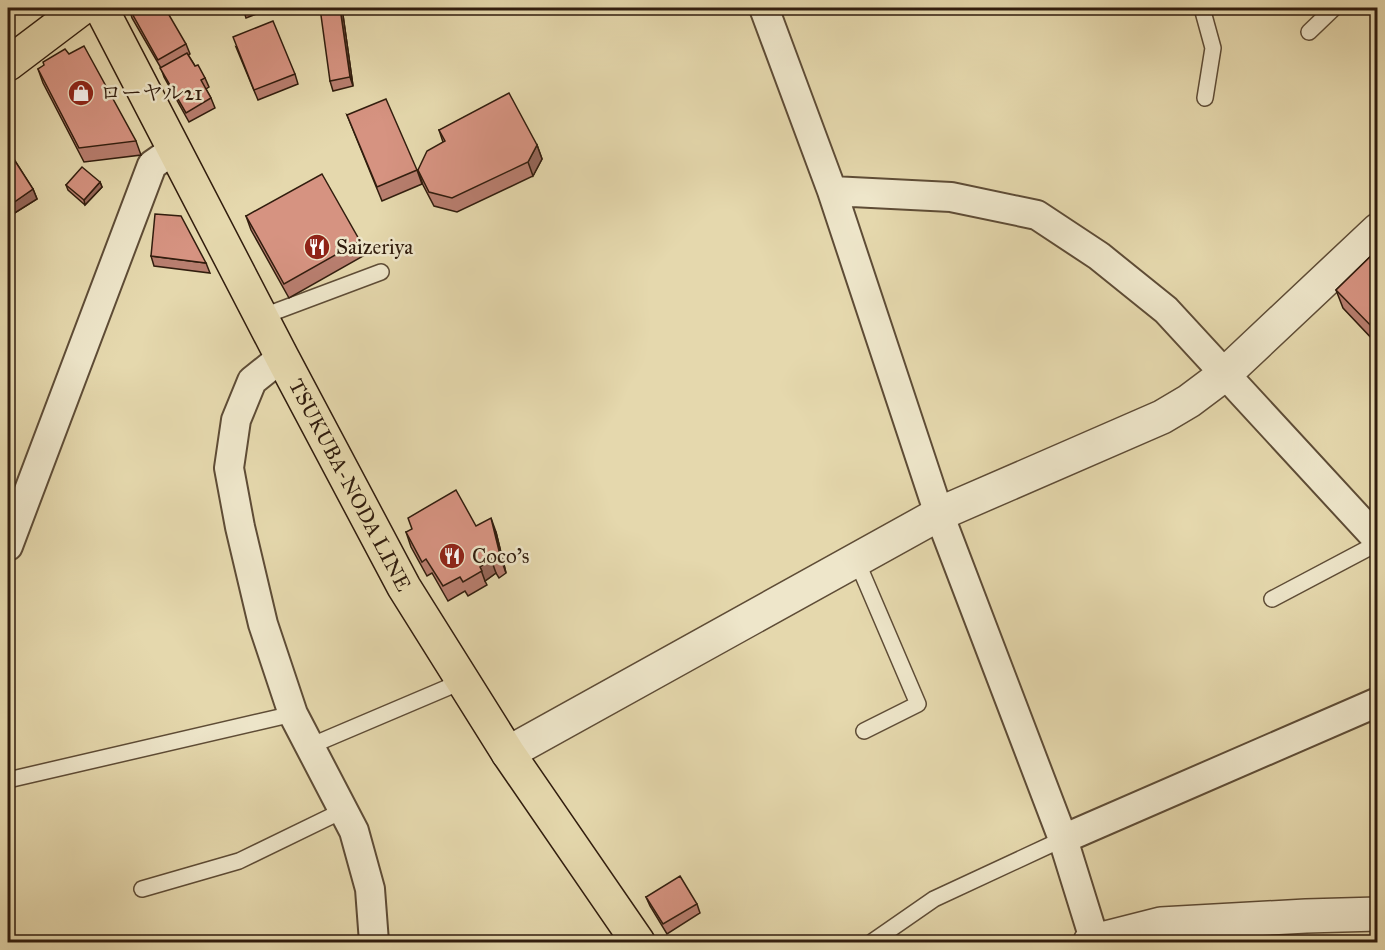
<svg xmlns="http://www.w3.org/2000/svg" width="1385" height="950" font-family="'IM FELL Great Primer','Noto Serif JP',serif">
  <rect width="100%" height="100%" fill="#e5d8ad"/>
  <filter id="stains"><feTurbulence type="fractalNoise" baseFrequency=".00333" numOctaves="4"/><feColorMatrix values="0 0 0 0 .2 0 0 0 0 .09 0 0 0 0 .02 0 0 0 .5 -.17"/></filter>
  <radialGradient id="worn" r=".72"><stop offset=".6" stop-color="#630" stop-opacity="0"/><stop offset="1" stop-color="#630" stop-opacity=".3"/></radialGradient>
  <g fill="none" stroke-linecap="round" stroke-linejoin="round">
    <g stroke="#5e4c36" stroke-width="18">
      <path id="service" d="M1202,8L1213,48L1205,98
        M1309,32L1334,8
        M261,317L381,272
        M856,559L918,704L864,731
        M1272,599L1378,543
        M310,746L463,681
        M8,780L293,714
        M142,889L239,861L344,810
        M872,942L934,899L1063,839"/>
    </g>
    <g stroke="#5e4c36" stroke-width="32">
      <path id="minor" d="M764,8L832,191L939,514L1063,839L1095,942
        M832,191L951,197L1037,215L1099,256L1166,310L1378,540
        M282,357L252,381L236,420L229,468L240,527L263,624L293,714L354,831L370,889L374,942
        M8,546L152,165L175,149
        M1063,839L1378,702"/>
    </g>
    <g stroke="#5e4c36" stroke-width="36">
      <path id="tertiary" d="M508,753L939,514L1162,417L1189,401L1225,374L1378,230
        M1090,942L1161,924L1306,916L1378,914"/>
    </g>
    <g stroke="#311d0e" stroke-width="36">
      <g id="primary">
        <path id="s1" d="M101,8L282,357L404,587L508,753L638,942"/>
        <path d="M8,64L82,8"/>
      </g>
    </g>
    <use href="#service" stroke="#eee6ca" stroke-width="15"/>
    <use href="#minor" stroke="#eee6ca" stroke-width="28"/>
    <use href="#tertiary" stroke="#eee6ca" stroke-width="33"/>
    <use href="#primary" stroke="#e5d8ad" stroke-width="33"/>
  </g>
  <path fill="#b87e6f" stroke="#311d0e" stroke-width="1.5" d="M129,8L186,44L190,54L188,55L195,66L205,78L209,87L206,89L211,98L215,108L189,122L164,77L161,68L132,18Z
    M243,8H257L259,13L246,18Z
    M342,8L353,86L333,91L330,81Z
    M236,47L295,74L298,84L258,100Z
    M69,54L136,141L141,155L84,162L43,83L38,69Z
    M347,115L417,170L422,184L382,201Z
    M439,130L537,145L542,159L533,176L457,212L434,206L423,185L418,170L443,142Z
    M8,150L33,189L37,199L13,214L8,205Z
    M100,182L102,187L85,205L68,190L66,185Z
    M246,216L360,241L365,255L289,298L251,230Z
    M1377,250V344L1343,308L1336,290Z
    M151,256L206,263L210,273L154,266Z
    M476,526L496,532L506,573L499,578L496,573L485,581L487,585L468,596L465,591L448,601L432,573L427,576L411,547L406,532Z
    M646,897L697,904L700,913L667,934L650,906Z"/>
  <path fill="#96675a" stroke="#311d0e" stroke-width="1.5" d="M340,8H342L353,86L350,77Z
    M537,145L542,159L533,176L528,162Z
    M100,182L102,187L85,205L84,200Z
    M33,189L37,199L13,214L10,205Z
    M491,518L496,532L506,573L501,559Z
    M491,559L496,573L485,581L480,567Z"/>
  <path fill="#d69381" stroke="#311d0e" stroke-width="1.5" d="M129,8H165L186,44L158,60Z
    M320,8H340L350,77L330,81Z
    M273,21L295,74L254,90L233,37Z
    M84,46L136,141L79,148L38,69L44,65L43,62L65,49L69,54Z
    M187,53L195,66L198,65L205,78L201,80L211,98L186,113L160,68Z
    M509,93L537,145L528,162L452,198L429,192L418,170L427,151L445,141L439,130Z
    M386,99L417,170L377,187L347,115Z
    M8,150L33,189L10,205L8,201Z
    M82,167L100,182L84,200L66,185Z
    M322,174L360,241L284,284L246,216Z
    M155,214L181,216L206,263L151,256Z
    M1377,250V332L1336,290Z
    M456,490L476,526L491,518L501,559L493,563L491,559L480,567L482,571L463,582L460,577L443,586L426,559L422,562L406,532L412,529L408,518Z
    M680,876L697,904L663,924L646,897Z"/>
  <defs>
    <g id="shop-disc" transform="scale(1.35)"><circle r="9.5" fill="#8f2418" stroke="#eee6ca"/><path d="M-5-2.5h2.3a2.7 3.5 0 0 1 5.4 0H5L5.5 6h-11ZM-1.5-2.5h3a1.5 2.3 0 0 0-3 0Z" fill="#fff"/></g>
    <g id="restaurant-disc" transform="scale(1.35)"><circle r="9.5" fill="#8f2418" stroke="#eee6ca"/><path d="M-5-6h1v4h1v-4h1v4h1v-4h1v5L-1.5 .5V6h-2V.5L-5-1ZM5-6V6H3V1.5H1.5Q1.5-4 5-6Z" fill="#fff"/></g>
  </defs>
  <g fill-rule="evenodd">
    <use href="#shop-disc" x="81" y="93"/>
    <use href="#restaurant-disc" x="317" y="247"/>
    <use href="#restaurant-disc" x="452" y="556"/>
  </g>
  <g text-anchor="middle" dominant-baseline="central" stroke-width="5" stroke-linejoin="round" paint-order="stroke">
    <g font-size="21" fill="#311d0e" stroke="#eee6ca" text-anchor="start">
      <text x="100" y="93">ローヤル21</text>
      <text x="336" y="247">Saizeriya</text>
      <text x="472" y="556">Coco's</text>
    </g>
    <g font-size="21" fill="#311d0e" stroke="#eee6ca">
      <text stroke="none"><textPath href="#s1" startOffset="538">TSUKUBA-NODA LINE</textPath></text>
    </g>
  </g>
  <rect width="1385" height="950" fill="none" stroke="#e5d8ad" stroke-width="30"/>
  <rect x="9" y="9" width="1367" height="932" fill="none" stroke="#311d0e" stroke-width="3"/>
  <rect x="15" y="15" width="1355" height="920" fill="none" stroke="#311d0e" stroke-width="1.5"/>
  <rect width="100%" height="100%" filter="url(#stains)"/>
  <rect width="100%" height="100%" fill="url(#worn)"/>
</svg>
